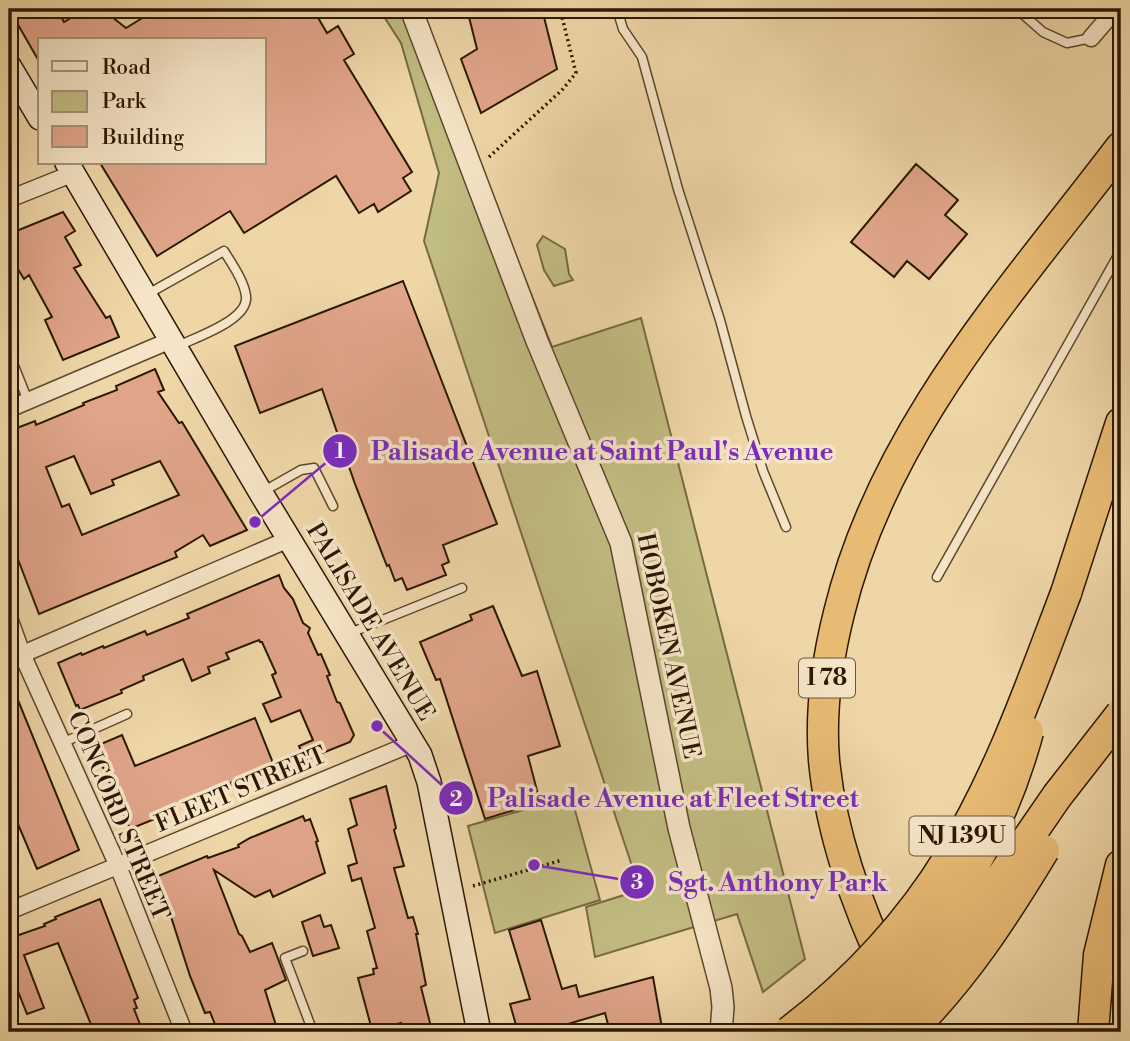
<svg xmlns="http://www.w3.org/2000/svg" width="1130" height="1041" font-family="'Libre Bodoni',serif">
  <rect width="100%" height="100%" fill="#efd6a7"/>
  <filter id="stains"><feTurbulence type="fractalNoise" baseFrequency=".00286" numOctaves="4"/><feColorMatrix values="0 0 0 0 .2 0 0 0 0 .09 0 0 0 0 .02 0 0 0 .5 -.17"/></filter>
  <radialGradient id="worn" r=".72"><stop offset=".6" stop-color="#630" stop-opacity="0"/><stop offset="1" stop-color="#630" stop-opacity=".3"/></radialGradient>
  <path fill="#c1bc82" stroke="#766a42" stroke-width="2" d="M379,9H409L442,68L552,347L641,318L805,959L763,992L737,914L595,957L586,907L640,890L424,241L439,173L401,43Z
    M543,236L565,249L569,274L573,280L554,286L544,270L537,245Z
    M571,796L600,900L495,933L468,826Z"/>
  <path fill="#e0a589" stroke="#2b1803" stroke-width="2" fill-rule="evenodd" d="M9,9H57L64,22L85,9H102L126,28L157,9H313L327,33L338,26L354,54L344,60L412,172L403,178L411,191L378,212L374,204L359,213L336,176L244,233L230,211L157,256L100,163H264V40H40V63Z
    M467,9H542L557,69L481,113L461,59L477,49Z
    M916,164L958,200L945,215L967,234L929,279L907,261L894,277L851,242Z
    M63,212L75,231L65,237L81,265L74,268L106,318L110,316L119,337L63,360L45,320L52,317L29,275L24,279L16,266L9,271V234Z
    M403,281L497,524L443,545L449,562L442,565L446,575L407,590L402,578L395,581L389,565L387,566L355,484L322,389L260,413L235,346Z
    M155,369L164,390L158,392L179,423L182,422L247,530L210,546L203,535L175,552L177,557L39,614L9,536V431L35,421L36,425L84,405L83,403L117,390L116,386ZM74,456L91,494L114,485L112,480L160,461L179,495L82,535L69,504L62,507L46,467Z
    M279,575L284,588L293,599L303,623L310,628L308,633L318,655L321,654L330,675L327,676L337,702L340,703L354,735L350,742L305,760L299,746L313,740L300,710L271,722L263,704L281,697L272,675L276,673L262,642H260L259,640L226,653L229,659L208,667L210,673L192,681L183,659L143,676L144,680L121,690L122,693L80,710L78,705L76,706L58,663L81,653L82,655L103,646L104,648L145,631L147,635L189,618L187,614Z
    M493,606L522,676L537,671L560,746L528,756L540,802L485,819L440,679L436,680L420,642L472,620L470,615Z
    M9,678L79,850L37,869L9,803Z
    M255,718L273,763L245,775V777L230,783L231,785L189,800L166,812L167,814L130,829L94,747L122,735L135,766Z
    M386,786L396,828L394,830L404,866L394,868L408,918L413,917L418,934H416L426,985L421,987L431,1027L411,1032H403L401,1023L372,1030L358,978L374,974L373,969L377,968L367,931L375,928L361,878L352,881L348,866L357,863L348,829L357,825L350,799Z
    M303,816L305,821L310,819L318,841L316,842L325,873L273,897L270,890L255,897L214,870L239,934L242,936L250,952L272,943L286,980L265,990L278,1032H218L210,1012L205,1013L190,976L158,876L207,856L208,858L239,847L238,845L250,838Z
    M100,899L138,998L134,1000L137,1008L134,1009L143,1032H94L58,943L24,955L44,1008L27,1014L17,989L9,993V921L16,936L45,926L44,924L56,919L55,917Z
    M320,915L324,927L331,925L339,948L313,956L302,922Z
    M541,920L562,989L576,985L579,997L653,977L662,1028L647,1032H610L605,1013L541,1032H518L510,1004L530,999L509,930Z"/>
  <g fill="none" stroke-linecap="round" stroke-linejoin="round">
    <g stroke="#5c482c" stroke-width="11">
      <path id="service" d="M617,9L623,29L642,57L678,189L720,320L746,416L763,471L786,527
        M1017,9L1043,32L1067,43L1091,38
        M146,295L224,251C232,264 244,281 246,296C249,320 196,337 178,346
        M9,353L28,401
        M264,491L301,470L314,468L333,506
        M937,577L1121,250
        M350,633L462,588
        M62,743L127,714
        M9,884L18,907
        M303,951L285,958L313,1032"/>
    </g>
    <g stroke="#5c482c" stroke-width="19">
      <path id="minor" d="M1091,38L1116,9
        M9,199L74,173
        M9,409L171,340
        M9,618L22,654L118,866L184,1032
        M9,660L289,539
        M9,911L413,743"/>
    </g>
    <g stroke="#5c482c" stroke-width="24">
      <path id="tertiary" d="M411,9L537,341L621,543L679,828L721,988L723,1007L721,1032"/>
    </g>
    <g stroke="#2b1803" stroke-width="26">
      <path id="secondary" d="M9,66L40,118
        M67,163L261,493L420,755L429,782L479,1032"/>
    </g>
    <g stroke="#2b1803" stroke-width="33">
      <path id="motorway" d="M1066,593L1121,423
        M888,972C857,905 831,834 824,760C820,711 827,661 839,613C883,431 1010,293 1121,147
        M1093,1032L1099,955L1121,865"/>
    </g>
    <path stroke="#2b1803" stroke-width="3.5" stroke-dasharray="2 3.5" stroke-linecap="butt" d="M489,157L562,90L576,73L560,9
      M473,886L562,860"/>
    <use href="#service" stroke="#f5e4c6" stroke-width="8"/>
    <use href="#minor" stroke="#f5e4c6" stroke-width="16"/>
    <use href="#tertiary" stroke="#f5e4c6" stroke-width="21"/>
    <use href="#secondary" stroke="#f5e4c6" stroke-width="23"/>
    <use href="#motorway" stroke="#e8bb74" stroke-width="30"/>
    <g stroke="#2b1803" stroke-width="33" stroke-linecap="butt">
      <path id="motorway-bridge" d="M789,1032C853,983 908,925 950,856C1000,775 1032,682 1066,593
        M833,1032C929,955 996,850 1028,732
        M872,1032L902,1005L952,949L1057,796L1121,714
        M909,1032C964,978 1004,916 1044,850"/>
    </g>
    <use href="#motorway-bridge" stroke="#e8bb74" stroke-width="30"/>
  </g>
  <g text-anchor="middle" dominant-baseline="central" stroke-width="7" stroke-linejoin="round" paint-order="stroke">
    <g fill="#f5e4c6" stroke="#68553e" stroke-width="2">
      <rect x="799" y="658.5" width="56" height="39" rx="5"/>
      <rect x="909.5" y="816.5" width="105" height="39" rx="5"/>
    </g>
    <g font-size="23" font-weight="bold" fill="#2b1803">
      <text x="827" y="678">I 78</text>
      <text x="962" y="836">NJ 139U</text>
    </g>
    <g font-size="24" fill="#2b1803" stroke="#f5e4c6">
      <text transform="translate(370 622) rotate(59)">PALISADE AVENUE</text>
      <text transform="translate(668 646) rotate(78)">HOBOKEN AVENUE</text>
      <text transform="translate(241 790) rotate(-23)">FLEET STREET</text>
      <text transform="translate(118 816) rotate(67)">CONCORD STREET</text>
    </g>
  </g>
  <path fill="none" stroke="#7b2cbf" stroke-width="2.5" d="M255 522L340 451M377 726L456 798M534 865L637 882"/>
  <g fill="#7b2cbf" stroke="#f5e4c6" stroke-width="2.5">
    <circle cx="255" cy="522" r="7"/>
    <circle cx="377" cy="726" r="7"/>
    <circle cx="534" cy="865" r="7"/>
    <circle cx="340" cy="451" r="18"/>
    <circle cx="456" cy="798" r="18"/>
    <circle cx="637" cy="882" r="18"/>
  </g>
  <g font-size="21" text-anchor="middle" font-weight="bold" fill="#fff">
    <text x="340" y="458">1</text>
    <text x="456" y="806">2</text>
    <text x="637" y="889">3</text>
  </g>
  <g font-size="26" text-anchor="middle" font-weight="bold" fill="#7b2cbf" stroke="#f5e4c6" stroke-width="7" stroke-linejoin="round" paint-order="stroke">
    <text x="602" y="460">Palisade Avenue at Saint Paul's Avenue</text>
    <text x="673" y="807">Palisade Avenue at Fleet Street</text>
    <text x="778" y="891">Sgt. Anthony Park</text>
  </g>
  <rect width="1130" height="1041" fill="none" stroke="#efd6a7" stroke-width="35"/>
  <rect x="10" y="10" width="1109" height="1020" fill="none" stroke="#2b1803" stroke-width="3.5"/>
  <rect x="18" y="18" width="1095" height="1006" fill="none" stroke="#2b1803" stroke-width="2"/>
  <rect x="38" y="38" width="228" height="126" fill="#f5e4c6" stroke="#a49278" stroke-width="2"/>
  <rect x="52" y="61" width="35" height="10" fill="#f5e4c6" stroke="#a49278" stroke-width="2"/>
  <text x="102" y="74" font-size="21" fill="#2b1803">Road</text>
  <rect x="52" y="91" width="35" height="21" fill="#c1bc82" stroke="#a49278" stroke-width="2"/>
  <text x="102" y="108" font-size="21" fill="#2b1803">Park</text>
  <rect x="52" y="126" width="35" height="21" fill="#e0a589" stroke="#a49278" stroke-width="2"/>
  <text x="102" y="144" font-size="21" fill="#2b1803">Building</text>
  <rect width="100%" height="100%" filter="url(#stains)"/>
  <rect width="100%" height="100%" fill="url(#worn)"/>
</svg>
